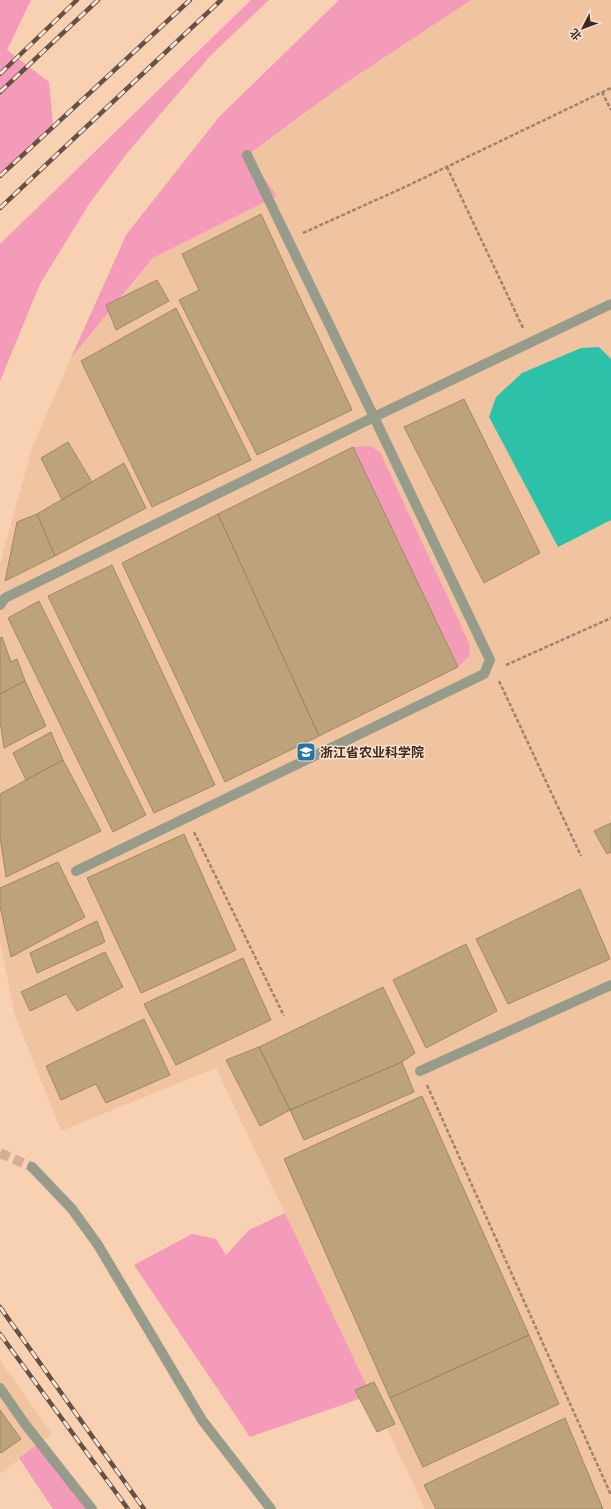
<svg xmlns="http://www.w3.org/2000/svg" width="611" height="1509" font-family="Helvetica,'Noto Sans SC',sans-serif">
  <rect width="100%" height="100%" fill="#f8d0b2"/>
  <path fill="#f1c4a1" d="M374,0H611V1509H425L216,1068L61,1131L15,1016L0,941V564L32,448L71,358L140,275L235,147Z
    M0,1360L52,1434L0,1474Z"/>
  <path fill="#f39bb8" d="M0,0H31L7,50L49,82L53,125L0,176Z
    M251,0H269L210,56L128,152L89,204L40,284L0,381V244Z
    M339,0H471L344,84L247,155L277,196L153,258L71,358L126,235L219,117Z
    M370,446L380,452L469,643L470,655L458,667L353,447Z
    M285,1213L371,1395L250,1437L134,1265L192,1234L216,1239L226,1255L249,1230Z
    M39,1443L92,1509H53L19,1458Z"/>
  <path fill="#2ec1a9" d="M599,347L611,359V520L558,547L489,417L496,397L522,373L581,348Z"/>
  <path fill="#bca37c" stroke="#a08862" d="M261,214L352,410L257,455L179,300L199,290L182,254Z
    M157,280L169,301L116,330L106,305Z
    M176,308L251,460L152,507L81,361Z
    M464,399L540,553L484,583L404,427Z
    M68,442L92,482L62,500L41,458Z
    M353,447L458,667L319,736L218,514Z
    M124,463L146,508L55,556L37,514Z
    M37,514L55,556L5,581L17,522Z
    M218,514L319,736L225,782L122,563Z
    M112,565L215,785L154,813L48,596Z
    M39,601L146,815L113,832L8,618Z
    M2,637L11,662L17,659L25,681L0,694V666L1,665L0,661V638Z
    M25,681L46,726L4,748L0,720V694Z
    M51,732L63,760L26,780L13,753Z
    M63,760L101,831L6,877L0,837V794Z
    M611,823V852L607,854L594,831Z
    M184,834L236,950L141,993L87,878Z
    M58,862L85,917L11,957L0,906V888Z
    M580,889L610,959L508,1004L476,939Z
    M97,921L105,942L37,973L30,953Z
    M466,944L497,1011L426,1048L393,980Z
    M105,952L123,987L77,1011L66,994L30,1011L21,992Z
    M243,958L271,1020L176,1065L144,1004Z
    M383,987L415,1053L402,1062L290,1110L259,1047Z
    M144,1019L170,1075L106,1103L96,1084L61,1100L46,1066Z
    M259,1047L290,1110L260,1126L226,1060Z
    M402,1062L414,1092L304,1140L290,1110Z
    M422,1096L529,1335L390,1398L284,1159Z
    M529,1335L559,1404L423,1467L390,1398Z
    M374,1382L395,1424L377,1432L355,1390Z
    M0,1410L21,1439L1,1453L0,1452Z
    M565,1418L603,1509H436L424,1485Z"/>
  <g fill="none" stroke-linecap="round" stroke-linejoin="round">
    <path stroke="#d2af95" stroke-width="10" stroke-dasharray="10 5" stroke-linecap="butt" d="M0,1153L32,1167"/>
    <path stroke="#a0836e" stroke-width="2.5" stroke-dasharray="4 2" stroke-linecap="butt" d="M602,92L611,110
      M447,167L523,328
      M303,233L407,186L611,88
      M506,665L611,618
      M499,681L581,856
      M194,832L284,1016
      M427,1085L611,1495"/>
    <path stroke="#979b89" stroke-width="10" d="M0,605L5,598L374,417L611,304
      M76,871L484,674L490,660L374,417L247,155
      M420,1071L611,985
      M32,1167L72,1209L98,1245L202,1420L271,1509
      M0,1388L25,1424L92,1509"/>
    <g stroke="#665142" stroke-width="4.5">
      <path id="rail" d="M0,74L77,0
        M0,92L98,0
        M0,176L190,0
        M0,208L221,0
        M0,1307L144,1509
        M0,1334L128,1509"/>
    </g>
    <use href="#rail" stroke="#f9e1cf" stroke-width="3" stroke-dasharray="9" stroke-linecap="butt"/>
  </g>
  <defs>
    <g id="university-square" transform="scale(1)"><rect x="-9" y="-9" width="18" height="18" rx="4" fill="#2277a7" stroke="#f9e1cf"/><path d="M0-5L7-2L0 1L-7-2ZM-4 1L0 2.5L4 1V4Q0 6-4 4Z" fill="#fff"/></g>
  </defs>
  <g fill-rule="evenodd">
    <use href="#university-square" x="306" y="752"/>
  </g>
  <g text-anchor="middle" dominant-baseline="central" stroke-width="3" stroke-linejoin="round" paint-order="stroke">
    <g font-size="13" font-weight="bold" fill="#3c2c21" stroke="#f9e1cf" text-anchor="start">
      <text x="320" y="752">浙江省农业科学院</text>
    </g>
  </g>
  <g transform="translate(583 28) rotate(228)" stroke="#f9e1cf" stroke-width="3" paint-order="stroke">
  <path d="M0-3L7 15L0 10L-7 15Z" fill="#3c2c21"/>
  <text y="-6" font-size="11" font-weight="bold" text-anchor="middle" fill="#3c2c21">北</text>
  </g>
</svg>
